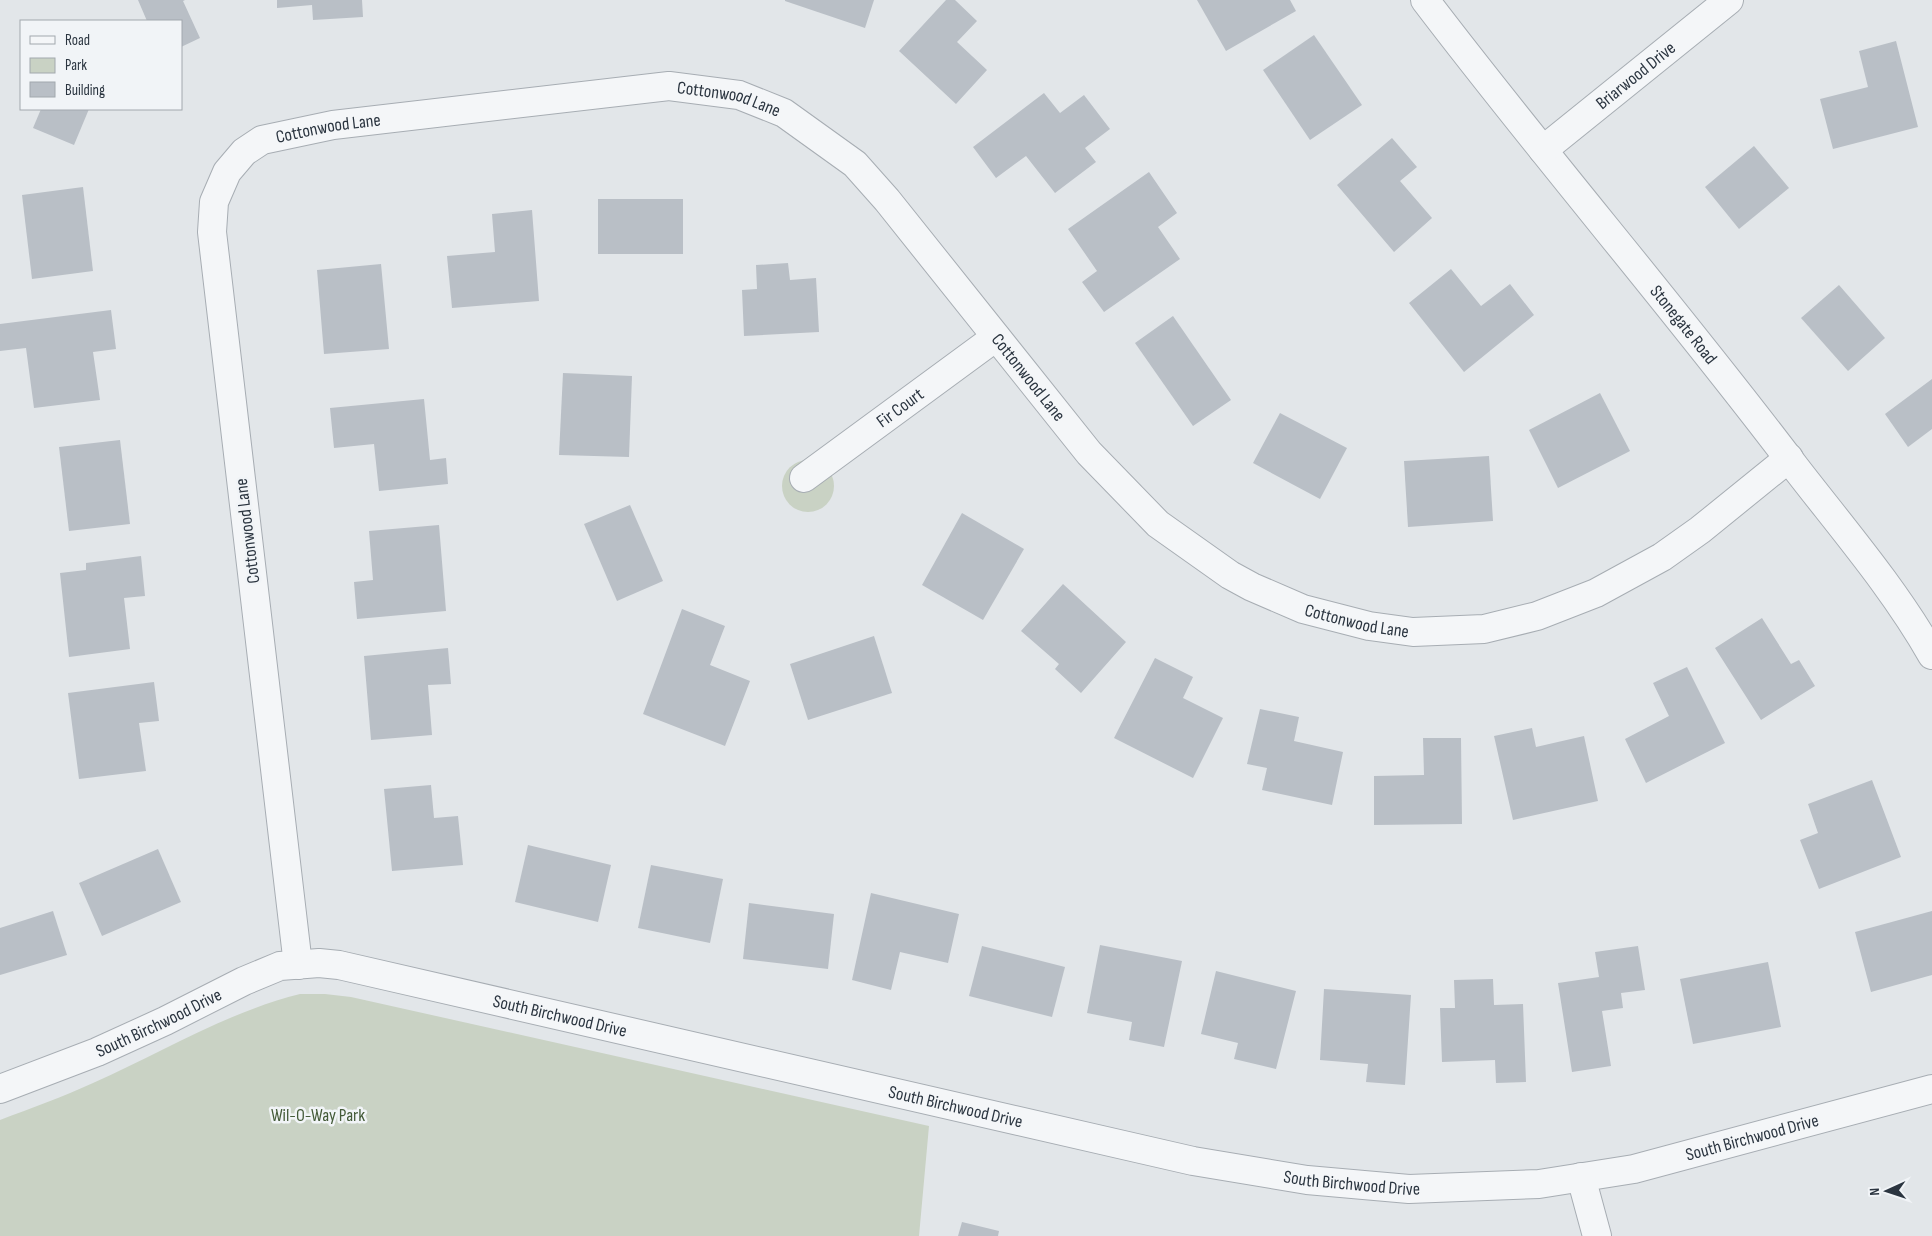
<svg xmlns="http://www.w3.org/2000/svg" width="1932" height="1236" viewBox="0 0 1932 1236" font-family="'Sofia Sans Condensed',sans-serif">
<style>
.green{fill:#c9d2c4}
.building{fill:#b9bfc6}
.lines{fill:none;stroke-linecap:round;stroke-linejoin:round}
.minor-casing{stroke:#a7adb3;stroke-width:30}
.minor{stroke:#f4f6f8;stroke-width:28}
.labels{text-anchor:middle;stroke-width:5;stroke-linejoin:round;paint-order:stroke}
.street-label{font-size:18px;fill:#2b3540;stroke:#f1f4f7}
.park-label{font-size:18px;fill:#445b39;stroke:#f1f4f7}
</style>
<rect width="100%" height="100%" fill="#e2e6e9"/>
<!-- green -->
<g class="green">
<circle cx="808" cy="486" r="26"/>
<path d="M300,994h25l26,3 578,129 -10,110h-919v-116c31,-12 63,-23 93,-37 68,-30 134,-71 207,-89z"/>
</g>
<!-- building -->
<g class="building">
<polygon points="138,0 185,0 183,1 200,38 181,47 181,21 147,21"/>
<polygon points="277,0 362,0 363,17 313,20 312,5 277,8"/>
<polygon points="785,0 874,0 865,28 785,1"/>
<polygon points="946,0 955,0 977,21 957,42 987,70 956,104 899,51"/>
<polygon points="1197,0 1290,0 1296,11 1226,51"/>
<polygon points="1314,35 1362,105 1310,140 1263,70"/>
<polygon points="1896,41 1918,127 1833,149 1820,99 1868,87 1859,51"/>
<polygon points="1044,93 1060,113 1084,95 1110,129 1085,148 1096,162 1055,193 1026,156 996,178 973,147"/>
<polygon points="41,109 89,109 74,145 33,128"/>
<polygon points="1392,138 1417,167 1400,181 1432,218 1394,252 1337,185"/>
<polygon points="1754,146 1789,188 1739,229 1705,187"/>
<polygon points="1149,172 1177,213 1158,227 1180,259 1104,312 1082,282 1097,271 1068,229"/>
<polygon points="83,187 93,271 32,279 22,195"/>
<rect x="598" y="199" width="85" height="55"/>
<polygon points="532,210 539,301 452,308 447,256 495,252 492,214"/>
<polygon points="788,263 790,280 816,278 819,332 744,336 742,290 757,289 756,265"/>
<polygon points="381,264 389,349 324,354 317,270"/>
<polygon points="1451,269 1481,306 1510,284 1534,315 1464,372 1409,303"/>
<polygon points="1839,285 1885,338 1848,371 1801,318"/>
<polygon points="111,310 116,349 93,352 100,400 34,408 26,348 0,351 0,324"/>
<polygon points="1173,316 1231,400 1193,426 1135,343"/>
<polygon points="563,373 632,376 629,457 559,455"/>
<polygon points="1932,379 1932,429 1908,447 1885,414"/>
<polygon points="1600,393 1630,451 1558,488 1529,430"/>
<polygon points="424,399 430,460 446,458 448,484 379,491 374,444 334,448 330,408"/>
<polygon points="1280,413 1347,448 1320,499 1253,463"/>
<polygon points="120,440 130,524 69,531 59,447"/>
<polygon points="1489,456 1493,521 1408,527 1404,461"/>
<polygon points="630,505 663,581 617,601 584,524"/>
<polygon points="962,513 1024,549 983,620 922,585"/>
<polygon points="439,525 446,611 357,619 354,582 373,580 369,531"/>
<polygon points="141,556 145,596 124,598 130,649 69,657 60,573 86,570 86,563"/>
<polygon points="1063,584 1126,642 1081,693 1055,669 1059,664 1021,631"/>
<polygon points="682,609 725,626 710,665 750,681 725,746 643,714"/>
<polygon points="1762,618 1791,664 1799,660 1815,686 1761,720 1715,648"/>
<polygon points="874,636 892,693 808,720 790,664"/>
<polygon points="448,648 451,684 428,685 432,735 371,740 364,656"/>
<polygon points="1155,658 1193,677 1183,698 1223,718 1193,778 1114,738"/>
<polygon points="1687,667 1725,743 1646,783 1625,739 1669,716 1653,683"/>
<polygon points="154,682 159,721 139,723 146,771 79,779 68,693"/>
<polygon points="1260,709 1299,717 1294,741 1343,752 1332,805 1262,790 1267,768 1247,764"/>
<polygon points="1532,728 1536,747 1584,736 1598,801 1513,820 1494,736"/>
<polygon points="1423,738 1461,738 1462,824 1374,825 1374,776 1424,775"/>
<polygon points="1872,780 1901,857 1819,889 1800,840 1818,833 1808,804"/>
<polygon points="431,785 434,818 458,816 463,865 392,871 384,789"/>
<polygon points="528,845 611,865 598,922 515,902"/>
<polygon points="158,849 181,902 102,936 79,883"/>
<polygon points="651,865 723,879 710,943 638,928"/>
<polygon points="871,893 959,914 948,963 900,952 891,990 852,980"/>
<polygon points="749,903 834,914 828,969 743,959"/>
<polygon points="53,911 67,955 0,975 0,928"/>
<polygon points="1932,911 1932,975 1871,992 1855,932"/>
<polygon points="1100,945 1182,961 1164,1047 1129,1040 1132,1022 1087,1013"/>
<polygon points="982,946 1065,967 1052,1017 969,996"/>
<polygon points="1638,946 1645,990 1621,993 1623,1008 1602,1011 1611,1066 1572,1072 1558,983 1599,977 1595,952"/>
<polygon points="1768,962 1781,1027 1693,1044 1680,979"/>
<polygon points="1216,971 1296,991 1276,1069 1234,1059 1238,1043 1201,1034"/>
<polygon points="1493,979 1494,1005 1523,1004 1526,1082 1496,1083 1495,1060 1442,1062 1440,1008 1455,1008 1454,980"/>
<polygon points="1324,989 1411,995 1405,1085 1366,1082 1368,1064 1320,1060"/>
<polygon points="962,1222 999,1231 998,1236 958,1236"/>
</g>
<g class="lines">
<!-- minor casing -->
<g class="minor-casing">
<g id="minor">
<path id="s1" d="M1425,0c120,158 250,308 370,467 47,61 99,121 137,188"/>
<path id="s2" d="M1543,150l186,-150"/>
<path id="s3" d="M804,478l192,-141"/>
<path id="s4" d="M298,965l-86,-733 2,-30 13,-30 17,-20 18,-12 71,-15 336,-39 70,9 45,18 71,51 32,36 202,253 69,71 72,51 22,12 51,22 66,17 44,6 71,-3 53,-13 59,-23 66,-36 38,-27 89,-72"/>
<path id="s5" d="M0,1089l97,-37 68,-31 79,-40 36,-15 39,-3 20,2 854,196 114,19 102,9 130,-5 95,-15 298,-80"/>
<polyline points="1581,1177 1597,1236"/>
</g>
</g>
<!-- minor -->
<use href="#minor" class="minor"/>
</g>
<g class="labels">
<!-- street labels -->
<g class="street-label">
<text dy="6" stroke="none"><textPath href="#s2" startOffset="119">Briarwood Drive</textPath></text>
<text dy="6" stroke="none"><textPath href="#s4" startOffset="1321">Cottonwood Lane</textPath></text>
<text dy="6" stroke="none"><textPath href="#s4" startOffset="916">Cottonwood Lane</textPath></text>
<text dy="6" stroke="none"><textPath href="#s1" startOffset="415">Stonegate Road</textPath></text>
<text dy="6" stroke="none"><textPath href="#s4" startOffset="1741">Cottonwood Lane</textPath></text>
<text dy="6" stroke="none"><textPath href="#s3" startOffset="119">Fir Court</textPath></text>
<text transform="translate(247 531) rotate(-97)" y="6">Cottonwood Lane</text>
<text dy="6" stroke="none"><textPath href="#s4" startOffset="2161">Cottonwood Lane</textPath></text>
<text dy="6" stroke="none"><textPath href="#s5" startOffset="592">South Birchwood Drive</textPath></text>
<text dy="6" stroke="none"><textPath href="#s5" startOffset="172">South Birchwood Drive</textPath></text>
<text dy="6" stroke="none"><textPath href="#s5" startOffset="998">South Birchwood Drive</textPath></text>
<text dy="6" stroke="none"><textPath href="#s5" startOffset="1808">South Birchwood Drive</textPath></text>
<text dy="6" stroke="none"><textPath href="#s5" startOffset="1402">South Birchwood Drive</textPath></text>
</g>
<!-- park labels -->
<g class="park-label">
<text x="318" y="1121">Wil-O-Way Park</text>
</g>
</g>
<!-- legend -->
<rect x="20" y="20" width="162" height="90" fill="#f1f4f7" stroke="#a2a8ae"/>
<rect x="30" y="36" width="25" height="8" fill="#f4f6f8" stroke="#a2a8ae"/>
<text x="65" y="45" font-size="15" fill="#2b3540">Road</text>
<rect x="30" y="58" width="25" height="15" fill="#c9d2c4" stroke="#a2a8ae"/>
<text x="65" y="70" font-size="15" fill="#2b3540">Park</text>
<rect x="30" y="82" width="25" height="15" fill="#b9bfc6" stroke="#a2a8ae"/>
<text x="65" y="95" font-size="15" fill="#2b3540">Building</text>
<!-- north arrow -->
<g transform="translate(1887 1191) rotate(267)" stroke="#f1f4f7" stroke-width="4" paint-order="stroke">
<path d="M0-4L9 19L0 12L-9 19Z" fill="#2b3540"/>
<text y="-8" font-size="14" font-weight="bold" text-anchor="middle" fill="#2b3540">N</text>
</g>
</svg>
